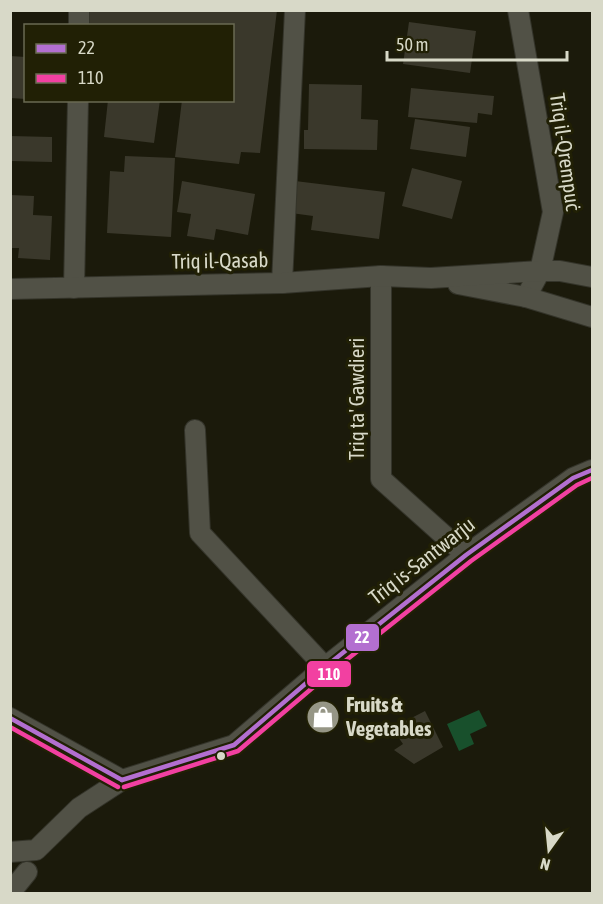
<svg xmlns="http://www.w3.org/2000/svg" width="603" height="904" viewBox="0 0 603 904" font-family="'Asap Condensed',sans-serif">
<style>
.water{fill:#18502c}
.building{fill:#3a382b}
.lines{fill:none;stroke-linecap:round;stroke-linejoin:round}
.street-casing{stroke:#34342a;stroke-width:22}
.street{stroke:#515146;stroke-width:20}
.bus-1-casing{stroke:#212005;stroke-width:9}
.bus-2-casing{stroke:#212005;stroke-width:9}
.bus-1{stroke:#b36fd0;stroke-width:4.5}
.bus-2{stroke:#f240a1;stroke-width:4.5}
.bus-dot{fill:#d8d9c8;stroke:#212005;stroke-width:2}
.labels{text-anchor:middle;stroke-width:6;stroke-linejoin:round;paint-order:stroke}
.street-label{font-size:21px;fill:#d8d9c8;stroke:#212005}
.poi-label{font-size:21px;font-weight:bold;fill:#d8d9c8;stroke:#212005;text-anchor:start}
.line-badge{stroke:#212005;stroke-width:2}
.badge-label{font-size:16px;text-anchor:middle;font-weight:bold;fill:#fff}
</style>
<rect width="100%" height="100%" fill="#1b1a0b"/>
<!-- water -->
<polygon class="water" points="479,710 487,726 470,734 474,744 459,751 447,724"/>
<!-- building -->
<g class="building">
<polygon points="90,10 277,10 260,153 241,152 239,164 175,157 182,100 232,100 232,26 88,26"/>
<polygon points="409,22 476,31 470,73 403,64"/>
<polygon points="10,56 26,57 26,99 10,98"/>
<polygon points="309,84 362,85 361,119 378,120 377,150 304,149 304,130 308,130"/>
<polygon points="411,88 494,96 492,115 478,113 477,123 408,117"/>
<polygon points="108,100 160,100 154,143 104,137"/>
<polygon points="415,119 470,127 466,157 410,149"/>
<polygon points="10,136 52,137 52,162 10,161"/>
<polygon points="125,156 175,158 171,237 107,233 110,171 124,172"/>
<polygon points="412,168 462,181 452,219 402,206"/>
<polygon points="182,181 255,194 248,235 216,229 214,240 187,236 191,214 177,212"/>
<polygon points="295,181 385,192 379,239 311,230 313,216 291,213"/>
<polygon points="10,195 34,196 33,215 52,216 50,260 18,258 19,248 10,248"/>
<polygon points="425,711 443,747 414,764 394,750 403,744 392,728"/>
</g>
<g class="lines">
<!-- street casing -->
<g class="street-casing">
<g id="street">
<polyline points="518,10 553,212 540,271 526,297"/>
<polyline points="79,26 79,10"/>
<polyline points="381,276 381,479 466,555"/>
<polyline points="282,283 295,10"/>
<polyline points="458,284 526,297 592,317"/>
<polyline points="74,288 78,100"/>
<polyline points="10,289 282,283 381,276 431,278 540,271 560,271 592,277"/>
<polyline points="195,430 200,533 325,667"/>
<polyline points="10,718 122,780"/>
<polyline points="10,852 36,850 79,808 122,780 234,745 325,667 466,555 573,478 592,470"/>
<polyline points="10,893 27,872"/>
</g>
</g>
<!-- street -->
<use href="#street" class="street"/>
<!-- bus-1 casing -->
<g class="bus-1-casing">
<g id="bus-1">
<polyline points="10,718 122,780"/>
<polyline points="122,780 234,745 325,667 466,555 573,478 592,470"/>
</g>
</g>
<!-- bus-2 casing -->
<g class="bus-2-casing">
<g id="bus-2">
<polyline points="10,727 118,787"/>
<polyline points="124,787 238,751 330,673 471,561 577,485 592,478"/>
</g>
</g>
<!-- bus-1 -->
<use href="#bus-1" class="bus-1"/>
<!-- bus-2 -->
<use href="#bus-2" class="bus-2"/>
</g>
<!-- icons -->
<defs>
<g id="shop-disc" transform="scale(1.725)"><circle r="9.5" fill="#969686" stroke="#212005"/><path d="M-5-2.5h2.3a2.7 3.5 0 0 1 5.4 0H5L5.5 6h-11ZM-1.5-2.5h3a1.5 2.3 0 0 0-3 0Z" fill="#fff"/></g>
</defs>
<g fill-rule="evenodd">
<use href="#shop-disc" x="323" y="717"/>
</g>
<!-- markers -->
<circle class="bus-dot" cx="221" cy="756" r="5"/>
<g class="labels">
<!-- street labels -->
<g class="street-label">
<text transform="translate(565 152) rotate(82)" y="7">Triq il-Qrempuċ</text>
<text transform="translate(220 261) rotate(-1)" y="7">Triq il-Qasab</text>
<text transform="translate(357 399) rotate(-90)" y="7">Triq ta' Gawdieri</text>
<text transform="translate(422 561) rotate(-38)" y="7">Triq is-Santwarju</text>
</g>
<!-- poi labels -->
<g class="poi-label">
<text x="346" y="712">Fruits &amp;<tspan x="346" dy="24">Vegetables</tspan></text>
</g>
</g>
<g class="line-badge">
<rect x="345" y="623" width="35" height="29" rx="6" fill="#b36fd0"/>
<rect x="306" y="660" width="46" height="28" rx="6" fill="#f240a1"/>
</g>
<g class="badge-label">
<text x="362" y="643">22</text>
<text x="329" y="680">110</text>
</g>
<!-- border -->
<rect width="603" height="904" fill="none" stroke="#d8d9c8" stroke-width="24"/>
<!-- legend -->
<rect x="24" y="24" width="210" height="78" fill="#212005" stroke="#6a6a53" stroke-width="1.5"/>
<rect x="36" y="44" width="30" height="9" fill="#b36fd0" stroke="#6a6a53" stroke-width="1.5"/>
<text x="78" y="54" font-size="18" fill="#d8d9c8">22</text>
<rect x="36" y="74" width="30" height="9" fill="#f240a1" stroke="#6a6a53" stroke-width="1.5"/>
<text x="78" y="84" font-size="18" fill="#d8d9c8">110</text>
<!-- north arrow -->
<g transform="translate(549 850) rotate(195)" stroke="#212005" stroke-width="4.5" paint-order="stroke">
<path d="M0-4.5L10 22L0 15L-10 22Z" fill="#d8d9c8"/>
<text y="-9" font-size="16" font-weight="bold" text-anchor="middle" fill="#d8d9c8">N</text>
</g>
<!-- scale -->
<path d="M387 51v9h180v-9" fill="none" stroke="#d8d9c8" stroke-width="3"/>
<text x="396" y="51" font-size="18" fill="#d8d9c8" stroke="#212005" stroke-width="4.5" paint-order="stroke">50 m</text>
</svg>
